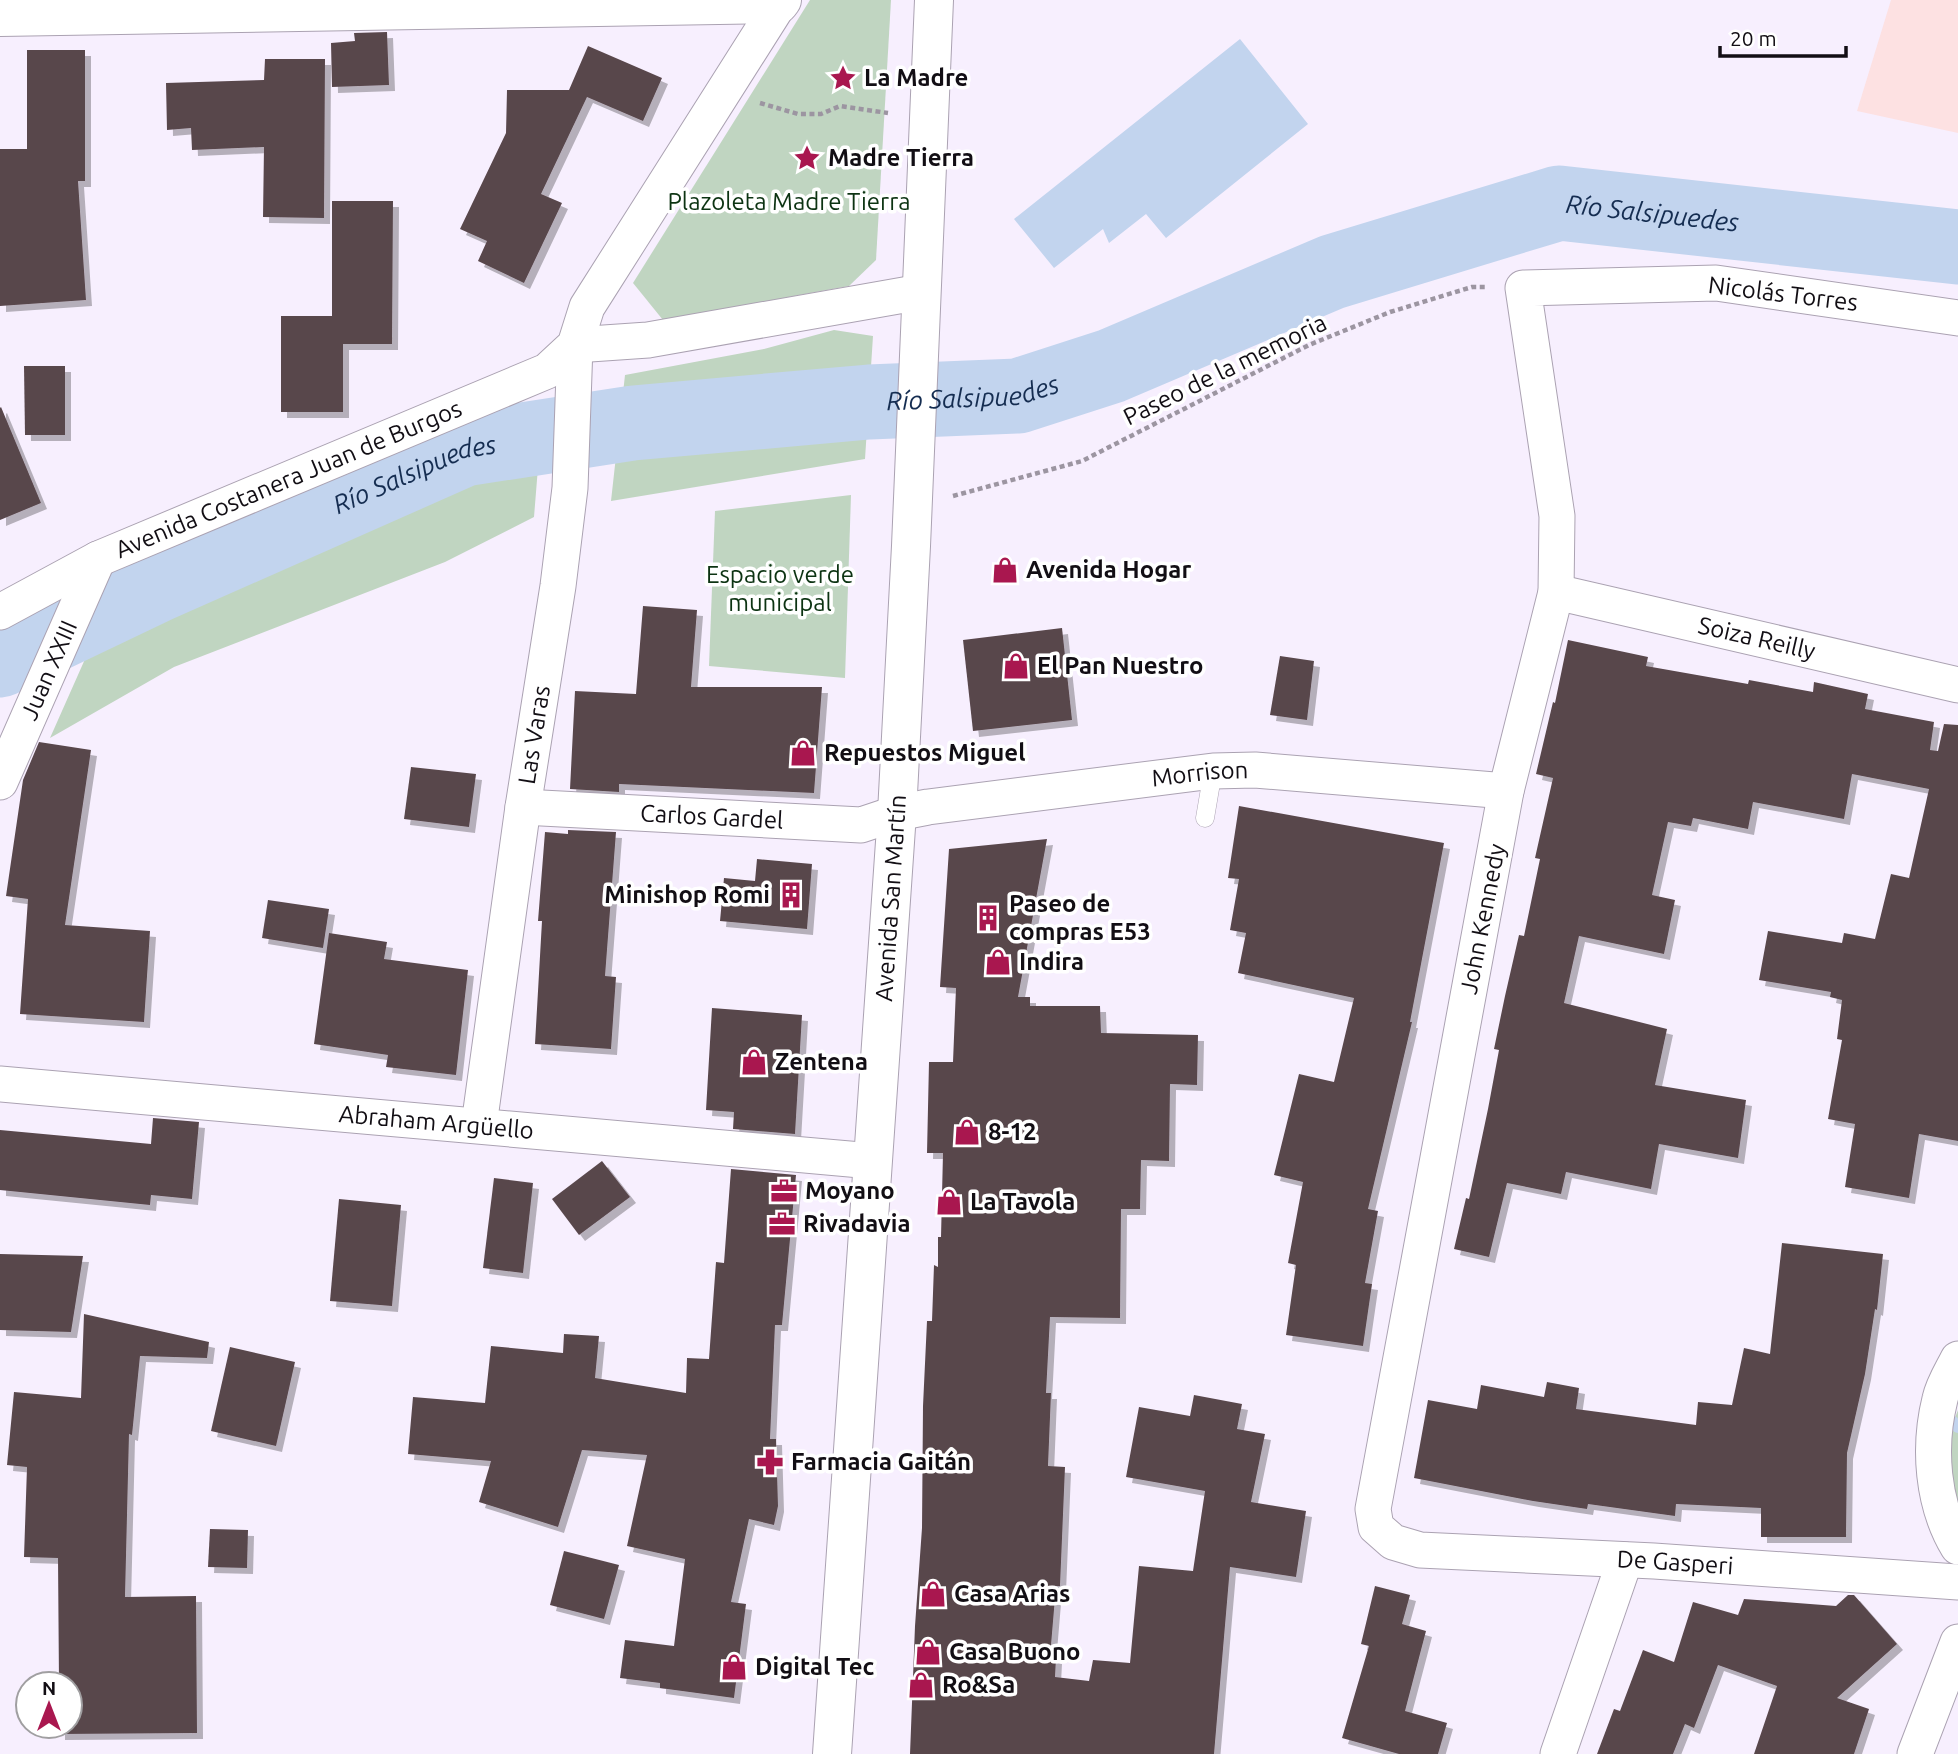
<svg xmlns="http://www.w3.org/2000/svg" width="1958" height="1754" viewBox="0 0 1958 1754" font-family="Ubuntu,sans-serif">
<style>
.education{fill:#fde1e2}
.green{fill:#c0d5c1}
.water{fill:#c2d4ee}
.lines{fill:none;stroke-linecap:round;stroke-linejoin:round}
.stream{stroke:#c2d4ee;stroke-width:12}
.river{stroke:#c2d4ee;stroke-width:75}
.building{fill:#59474c;filter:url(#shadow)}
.service-casing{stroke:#aba2b2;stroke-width:19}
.minor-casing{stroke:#aba2b2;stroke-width:37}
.tertiary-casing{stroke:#aba2b2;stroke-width:40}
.primary-casing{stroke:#aba2b2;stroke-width:40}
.path{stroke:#9c95a1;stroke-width:4.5;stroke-dasharray:5 3.5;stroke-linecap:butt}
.service{stroke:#fff;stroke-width:18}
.minor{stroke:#fff;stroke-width:35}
.tertiary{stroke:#fff;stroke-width:38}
.primary{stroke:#fff;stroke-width:38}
.labels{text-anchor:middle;stroke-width:7;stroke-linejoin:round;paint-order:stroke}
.poi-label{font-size:24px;font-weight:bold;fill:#120e14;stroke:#fff;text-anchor:start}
.park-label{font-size:24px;fill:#0c3312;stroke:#fff}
.street-label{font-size:24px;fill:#120e14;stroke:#fff}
.water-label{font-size:26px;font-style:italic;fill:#152d51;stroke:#fff}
</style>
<defs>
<filter id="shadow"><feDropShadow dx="6" dy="6" stdDeviation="0" flood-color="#0004"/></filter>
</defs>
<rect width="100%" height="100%" fill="#f7effe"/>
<!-- education -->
<polygon class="education" points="1891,0 1958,0 1958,133 1857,111"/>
<!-- green -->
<g class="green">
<polygon points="810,0 891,0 876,260 849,286 663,320 633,283"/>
<polygon points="834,330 873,336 865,459 611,501 625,375 764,349"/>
<polygon points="535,406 542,418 534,517 445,562 174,667 50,738 121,578"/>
<polygon points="851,495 845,678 709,666 715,511"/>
<polygon points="1958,1410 1958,1513 1947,1438"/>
</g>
<!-- water -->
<polygon class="water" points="1240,39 1308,124 1166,238 1146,214 1109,243 1103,229 1054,268 1014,219"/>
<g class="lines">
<!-- stream -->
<polyline class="stream" points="1953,1422 1958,1427"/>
<!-- river -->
<path class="river" id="s1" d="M0,660l159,-76 305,-135 169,-26 236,-21 149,-6 93,-30 221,-94 227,-69 399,44"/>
</g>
<!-- building -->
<g class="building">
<polygon points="387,32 389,85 332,87 331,43 355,41 354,33"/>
<polygon points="588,46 662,78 643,121 587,97 541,194 562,203 524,283 478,261 487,241 460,229 506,133 507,90 569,90"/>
<polygon points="27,50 85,50 85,181 78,181 86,300 0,306 0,149 27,149"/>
<polygon points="265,59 325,59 324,218 263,217 264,147 192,150 191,128 167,130 166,83 264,80"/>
<polygon points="332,201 393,201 392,344 343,344 343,412 281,412 281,316 332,316"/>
<polygon points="24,366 65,366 65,435 25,435"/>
<polygon points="1,407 41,503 0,520 0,408"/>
<polygon points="643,606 697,610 691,687 822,687 814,793 619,784 619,792 570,789 575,691 636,694"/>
<polygon points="1062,628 1072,720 973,731 963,640"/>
<polygon points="1568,640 1648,657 1646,666 1748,684 1749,680 1813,692 1814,682 1868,694 1865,709 1934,722 1930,750 1938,751 1944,724 1958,725 1958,1141 1919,1134 1909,1198 1845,1187 1855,1124 1828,1119 1842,1040 1837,1039 1842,1000 1830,997 1831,992 1759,980 1768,931 1842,943 1844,933 1875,939 1891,874 1909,878 1929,789 1852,774 1844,819 1753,802 1748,829 1693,818 1691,826 1668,822 1652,895 1675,900 1664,954 1579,936 1564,1003 1667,1029 1655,1085 1746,1100 1738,1158 1659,1144 1651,1189 1566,1172 1561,1194 1507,1183 1489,1257 1454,1249 1466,1198 1469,1199 1488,1109 1499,1050 1494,1049 1505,996 1519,935 1524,936 1540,859 1535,858 1553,778 1536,774 1553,702 1555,703"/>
<polygon points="1280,656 1314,661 1307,720 1270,715"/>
<polygon points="39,742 91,750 65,925 150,931 144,1022 20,1014 28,899 6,896 23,780"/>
<polygon points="411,767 476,774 469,827 404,819"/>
<polygon points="1239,806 1444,843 1410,1022 1412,1022 1368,1209 1378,1211 1365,1283 1372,1284 1363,1346 1286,1335 1296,1265 1288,1263 1303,1182 1274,1175 1299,1074 1334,1082 1354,998 1238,973 1246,933 1230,930 1239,879 1228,878"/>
<polygon points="568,830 616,832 605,976 616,977 611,1049 535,1044 542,921 538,921 545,832 568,834"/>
<polygon points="1047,839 1018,997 1030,997 1030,1006 1100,1006 1101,1033 1198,1035 1197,1085 1170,1084 1169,1161 1141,1160 1140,1209 1121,1209 1120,1318 1050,1317 1046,1393 1051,1393 1048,1466 1065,1467 1060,1586 1056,1586 1050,1657 1056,1658 1055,1677 1089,1681 1093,1660 1130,1663 1139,1566 1193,1571 1205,1491 1126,1477 1139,1407 1190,1416 1194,1395 1242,1404 1237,1429 1265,1434 1251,1502 1306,1511 1296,1577 1230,1567 1214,1754 910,1754 915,1626 922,1528 923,1406 927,1321 932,1321 934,1265 938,1267 938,1237 941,1237 943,1153 927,1153 929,1062 953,1062 956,988 940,987 949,849"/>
<polygon points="757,859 812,864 807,929 720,921 724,878 755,881"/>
<polygon points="268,900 329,909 323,948 262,938"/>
<polygon points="329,933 387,942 384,959 468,970 456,1075 386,1067 388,1055 314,1044"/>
<polygon points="712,1008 802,1015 795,1134 733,1129 734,1112 706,1110"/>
<polygon points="153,1118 199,1122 192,1199 151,1195 150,1205 0,1190 0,1130 151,1144"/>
<polygon points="602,1161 630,1197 579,1235 552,1199"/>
<polygon points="731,1169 796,1175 782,1325 775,1325 770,1439 776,1439 778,1506 774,1525 749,1519 731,1602 746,1604 734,1698 660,1688 660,1683 620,1678 625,1640 674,1646 685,1559 627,1546 647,1455 582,1450 558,1527 479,1502 491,1461 408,1454 413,1397 485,1403 491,1346 563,1353 564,1334 599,1336 595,1378 686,1393 687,1358 709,1359 716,1262 724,1263"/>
<polygon points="494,1178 533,1183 523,1273 483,1268"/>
<polygon points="339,1199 401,1205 392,1306 330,1301"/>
<polygon points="1782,1243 1883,1254 1877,1310 1875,1309 1865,1374 1847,1453 1846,1537 1761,1537 1761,1508 1676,1504 1675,1516 1588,1504 1587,1509 1533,1501 1414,1478 1428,1400 1477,1409 1481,1385 1544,1397 1547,1382 1579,1388 1576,1409 1696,1425 1698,1402 1732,1405 1744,1348 1770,1354"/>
<polygon points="0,1254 83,1256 71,1332 0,1330"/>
<polygon points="84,1314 209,1342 207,1358 140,1356 132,1435 129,1434 125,1597 196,1596 197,1733 59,1734 59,1726 70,1726 70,1684 59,1684 58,1558 24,1557 27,1467 7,1465 14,1392 81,1398"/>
<polygon points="230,1347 295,1362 276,1446 211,1431"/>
<polygon points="210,1529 248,1530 247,1568 208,1567"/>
<polygon points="564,1551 619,1565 604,1619 550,1605"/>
<polygon points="1375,1586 1410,1595 1402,1624 1426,1631 1405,1711 1447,1723 1438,1754 1399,1754 1342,1738 1369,1646 1361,1644"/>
<polygon points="1848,1595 1854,1595 1897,1644 1837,1698 1869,1709 1854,1754 1754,1754 1777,1686 1718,1665 1694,1728 1685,1724 1673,1754 1597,1754 1614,1709 1620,1711 1643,1650 1674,1662 1693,1602 1738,1615 1744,1599 1836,1606"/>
</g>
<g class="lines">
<!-- service casing -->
<g class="service-casing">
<polyline id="service" points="1205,818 1213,771"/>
</g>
<!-- minor casing -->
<g class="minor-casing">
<g id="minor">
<path id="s2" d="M1958,318l-242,-35 -193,5 34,228 -1,76 -50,199 -133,718 3,18 17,15 27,8 234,11 304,21"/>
<polyline points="575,345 648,340 921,292"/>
<path id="s3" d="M1556,592l402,93"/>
<path id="s4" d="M0,612l98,-53 449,-188 28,-26 12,-38 192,-303"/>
<path id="s5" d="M0,782l98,-223"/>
<path id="s6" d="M523,807l338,18 36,-12 31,-6 285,-36 42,-1 251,21"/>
<path id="s7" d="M0,1084l872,77"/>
<path id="s8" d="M479,1125l44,-318 35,-221 12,-98 5,-143"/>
<path d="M1958,1359c-6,12 -15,26 -18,40 -12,48 -8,105 18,148"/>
<polyline points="1558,1754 1625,1560"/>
<polyline points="1915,1754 1958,1642"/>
</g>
</g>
<!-- tertiary casing -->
<g class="tertiary-casing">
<polyline id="tertiary" points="0,17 779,4 782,0"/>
</g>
<!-- primary casing -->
<g class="primary-casing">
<g id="primary">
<path id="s9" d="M832,1754l65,-941 14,-267 23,-546"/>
</g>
</g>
<!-- path -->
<g class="path">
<polyline points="760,103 798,114 821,114 840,106 888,113"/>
<polyline points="953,496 1082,461 1309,345 1390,312 1472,287 1486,287"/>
</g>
<!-- service -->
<use href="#service" class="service"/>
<!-- minor -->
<use href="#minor" class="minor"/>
<!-- tertiary -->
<use href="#tertiary" class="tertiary"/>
<!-- primary -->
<use href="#primary" class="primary"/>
</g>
<!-- icons -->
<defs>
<g id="sight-bare" transform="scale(2.1)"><path d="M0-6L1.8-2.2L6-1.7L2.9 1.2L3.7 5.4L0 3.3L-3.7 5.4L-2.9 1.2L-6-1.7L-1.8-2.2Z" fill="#a9174f" stroke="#fff" stroke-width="2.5" paint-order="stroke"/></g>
<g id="shop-bare" transform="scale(2.1)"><path d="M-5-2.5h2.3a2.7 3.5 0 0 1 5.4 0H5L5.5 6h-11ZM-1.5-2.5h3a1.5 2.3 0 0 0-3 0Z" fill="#a9174f" stroke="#fff" stroke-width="2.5" paint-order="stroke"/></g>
<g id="building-bare" transform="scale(2.1)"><path d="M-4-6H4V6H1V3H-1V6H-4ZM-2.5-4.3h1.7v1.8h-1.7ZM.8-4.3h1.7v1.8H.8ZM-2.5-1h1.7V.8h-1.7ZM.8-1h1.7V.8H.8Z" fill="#a9174f" stroke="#fff" stroke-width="2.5" paint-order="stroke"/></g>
<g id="office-bare" transform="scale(2.1)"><path d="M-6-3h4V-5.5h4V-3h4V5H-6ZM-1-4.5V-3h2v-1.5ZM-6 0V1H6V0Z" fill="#a9174f" stroke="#fff" stroke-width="2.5" paint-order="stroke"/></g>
<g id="pharmacy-bare" transform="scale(2.1)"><path d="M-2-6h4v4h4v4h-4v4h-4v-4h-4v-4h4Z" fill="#a9174f" stroke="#fff" stroke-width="2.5" paint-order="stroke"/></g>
</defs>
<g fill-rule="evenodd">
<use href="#sight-bare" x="843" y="78"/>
<use href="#sight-bare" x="807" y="158"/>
<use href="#shop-bare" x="1005" y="570"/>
<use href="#shop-bare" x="1016" y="666"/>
<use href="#shop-bare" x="803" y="753"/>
<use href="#building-bare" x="791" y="895"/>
<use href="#building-bare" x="988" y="918"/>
<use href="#shop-bare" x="998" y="962"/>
<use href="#shop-bare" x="754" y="1062"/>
<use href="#shop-bare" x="967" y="1132"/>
<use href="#office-bare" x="784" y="1191"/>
<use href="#shop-bare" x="949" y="1202"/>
<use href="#office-bare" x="782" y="1224"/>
<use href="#pharmacy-bare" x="770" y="1462"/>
<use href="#shop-bare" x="933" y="1594"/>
<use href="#shop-bare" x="928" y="1652"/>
<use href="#shop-bare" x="734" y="1667"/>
<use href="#shop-bare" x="921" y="1685"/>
</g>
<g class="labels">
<!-- poi labels -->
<g class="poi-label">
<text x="864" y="86">La Madre</text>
<text x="828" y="166">Madre Tierra</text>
<text x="1026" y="578">Avenida Hogar</text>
<text x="1037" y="674">El Pan Nuestro</text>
<text x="824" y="761">Repuestos Miguel</text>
<text x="770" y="903" text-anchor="end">Minishop Romi</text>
<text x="1009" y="912">Paseo de<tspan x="1009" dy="28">compras E53</tspan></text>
<text x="1019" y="970">Indira</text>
<text x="775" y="1070">Zentena</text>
<text x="988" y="1140">8-12</text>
<text x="805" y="1199">Moyano</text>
<text x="970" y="1210">La Tavola</text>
<text x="803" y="1232">Rivadavia</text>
<text x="791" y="1470">Farmacia Gaitán</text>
<text x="954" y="1602">Casa Arias</text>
<text x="949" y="1660">Casa Buono</text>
<text x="755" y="1675">Digital Tec</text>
<text x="942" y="1693">Ro&amp;Sa</text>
</g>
<!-- park labels -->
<g class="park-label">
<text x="789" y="210">Plazoleta Madre Tierra</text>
<text x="780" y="583">Espacio verde<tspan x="780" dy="28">municipal</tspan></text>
</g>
<!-- street labels -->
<g class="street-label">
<text transform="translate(1783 294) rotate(7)" y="8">Nicolás Torres</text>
<text transform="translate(1225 370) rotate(-26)" y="8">Paseo de la memoria</text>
<text dy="8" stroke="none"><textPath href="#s4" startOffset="318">Avenida Costanera Juan de Burgos</textPath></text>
<text dy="8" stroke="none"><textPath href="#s3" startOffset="206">Soiza Reilly</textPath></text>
<text dy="8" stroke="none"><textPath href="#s5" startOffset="122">Juan XXIII</textPath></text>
<text dy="8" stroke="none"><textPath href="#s8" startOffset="394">Las Varas</textPath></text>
<text dy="8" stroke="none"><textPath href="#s6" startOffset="682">Morrison</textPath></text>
<text dy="8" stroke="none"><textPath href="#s6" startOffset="189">Carlos Gardel</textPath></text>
<text dy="8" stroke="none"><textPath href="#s9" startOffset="858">Avenida San Martín</textPath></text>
<text transform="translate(1483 919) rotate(-79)" y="8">John Kennedy</text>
<text dy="8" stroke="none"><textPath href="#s7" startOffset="438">Abraham Argüello</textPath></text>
<text dy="8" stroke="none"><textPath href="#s2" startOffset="2004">De Gasperi</textPath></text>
</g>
<!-- water labels -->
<g class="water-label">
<text dy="9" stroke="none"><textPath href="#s1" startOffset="1736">Río Salsipuedes</textPath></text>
<text dy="9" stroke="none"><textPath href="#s1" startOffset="1022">Río Salsipuedes</textPath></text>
<text dy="9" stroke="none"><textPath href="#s1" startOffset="455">Río Salsipuedes</textPath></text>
</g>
</g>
<!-- north arrow -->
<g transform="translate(49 1705)"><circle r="33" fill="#ffffff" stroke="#a09fa1" stroke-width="2"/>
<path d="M0-5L12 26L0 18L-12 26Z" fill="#a9174f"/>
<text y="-10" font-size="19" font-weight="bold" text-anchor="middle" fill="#120e14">N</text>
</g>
<!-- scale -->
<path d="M1720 46v10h126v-10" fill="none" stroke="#120e14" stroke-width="3.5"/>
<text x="1730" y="46" font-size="21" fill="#120e14" stroke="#ffffff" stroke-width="5" paint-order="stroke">20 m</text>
</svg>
